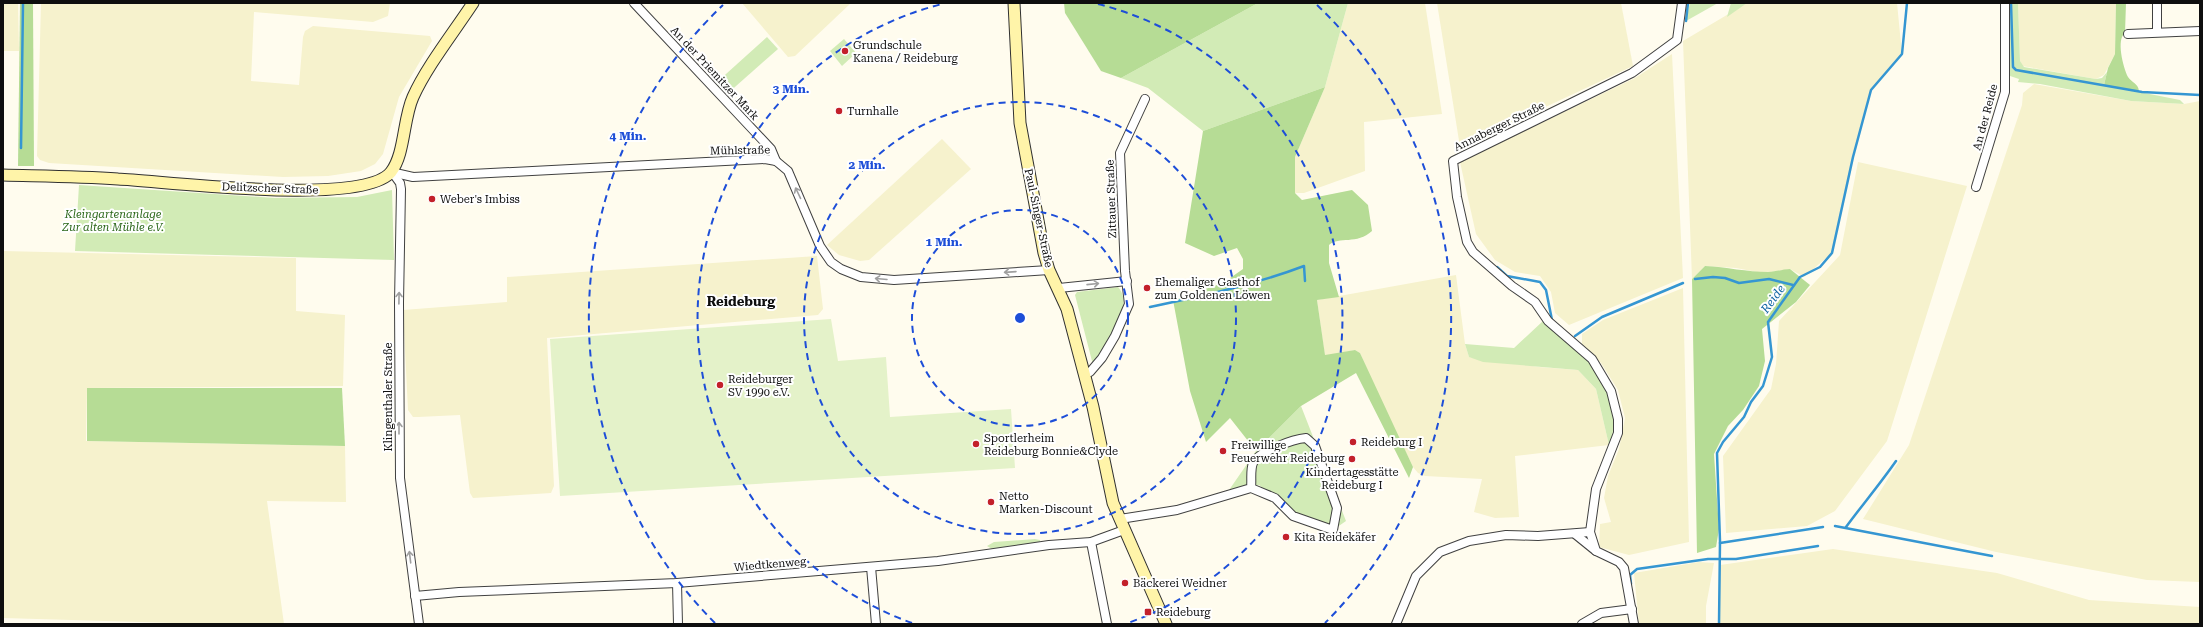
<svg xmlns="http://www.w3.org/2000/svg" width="2203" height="627" viewBox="0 0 2203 627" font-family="'Roboto Serif',serif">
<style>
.farmland{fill:#f6f2cd}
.green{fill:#d2ebb6}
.forest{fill:#b6dc95}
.pitch{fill:#e4f2c9}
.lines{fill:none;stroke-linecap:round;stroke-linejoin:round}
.stream{stroke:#3596d2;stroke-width:2.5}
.street-casing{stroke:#414141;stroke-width:10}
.secondary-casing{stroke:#303030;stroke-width:13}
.street{stroke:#fff;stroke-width:8}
.secondary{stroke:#fff4a9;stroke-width:11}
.oneway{stroke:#9f9f9f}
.ring{fill:none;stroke:#1d4ed8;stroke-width:2;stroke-dasharray:7 5}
.poi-dot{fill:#c3202a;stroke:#fff;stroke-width:1.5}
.labels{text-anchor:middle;stroke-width:4;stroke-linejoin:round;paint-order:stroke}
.poi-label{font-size:11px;fill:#0e0e0e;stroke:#fff;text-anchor:start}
.street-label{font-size:11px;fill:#0e0e0e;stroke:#fff}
.park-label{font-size:11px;font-style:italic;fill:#2c681b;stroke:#fff}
.water-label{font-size:12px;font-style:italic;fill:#1266a4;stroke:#fff}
.quarter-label{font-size:13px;font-weight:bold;fill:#0e0e0e;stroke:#fff}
.centre{fill:#1d4ed8;stroke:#fff;stroke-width:2}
.ring-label{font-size:12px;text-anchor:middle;font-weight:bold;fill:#1d4ed8;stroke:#fff;stroke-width:4;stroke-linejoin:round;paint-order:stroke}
</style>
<rect width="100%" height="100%" fill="#fffcee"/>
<!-- farmland -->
<g class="farmland">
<polygon points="3,3 18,3 19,51 3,51"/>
<polygon points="41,3 390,3 388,16 373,22 254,12 251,81 299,85 303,37 305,31 313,26 430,36 432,41 399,97 383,154 375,164 361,171 328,176 283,177 49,163 40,160 37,156"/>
<polygon points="742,3 851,3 795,56 788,57"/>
<polygon points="1348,3 1425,3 1442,114 1364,122 1365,171 1304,193 1295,193 1295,157 1325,87"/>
<polygon points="1437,3 1621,3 1633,66 1460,147"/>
<polygon points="1747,3 1897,3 1902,54 1871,90 1853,157 1832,253 1804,277 1790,269 1771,272 1757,272 1736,268 1705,266 1692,279 1683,41"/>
<polygon points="2018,3 2116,3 2115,54 2104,75 2096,79 2022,66 2020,61"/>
<polygon points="1672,54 1683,278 1569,325 1555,313 1551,292 1540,276 1515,272 1495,260 1476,234 1460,162 1635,78"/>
<polygon points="2034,84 2131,101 2184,104 2200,101 2200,582 2147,580 1996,552 1863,519 1909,445 2022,105 2023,93"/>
<polygon points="942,139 971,169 869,260 860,261 839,255 827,245"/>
<polygon points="1858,162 1967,186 1887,441 1835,511 1807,526 1726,533 1723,456 1771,389 1776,364 1779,321 1840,255"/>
<polygon points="3,251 296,258 296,311 345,315 343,386 87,388 86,441 345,446 346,502 267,501 284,624 208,624 3,618"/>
<polygon points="817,256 823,309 818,315 547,338 554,486 551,493 473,498 470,493 460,415 418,417 413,417 408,410 403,310 507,302 507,277"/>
<polygon points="1456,275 1465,344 1469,357 1539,367 1578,370 1596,389 1609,445 1515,456 1519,517 1495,518 1474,512 1482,479 1425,476 1418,473 1413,467 1375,388 1360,353 1355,350 1325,356 1317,300"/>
<polygon points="1683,288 1689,542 1629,555 1599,547 1600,524 1611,522 1604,498 1608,476 1619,449 1625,418 1618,390 1601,363 1582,344 1582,334 1603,320"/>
<polygon points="1833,549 1997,573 2089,600 2200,607 2200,624 1719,624 1720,565"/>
<polygon points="1699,562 1714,563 1706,606 1706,624 1639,624 1634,573"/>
</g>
<!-- green -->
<g class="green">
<polygon points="1258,3 1348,3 1325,87 1203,131 1148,88 1121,78"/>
<polygon points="1690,3 1718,3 1686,21"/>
<polygon points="1731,3 1747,3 1727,17"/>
<polygon points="2008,3 2018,3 2020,61 2024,67 2096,79 2102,78 2107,72 2104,85 2180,100 2184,104 2131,101 2040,84 2018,82 2019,79 2010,76"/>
<polygon points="767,37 778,49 727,94 716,83"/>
<polygon points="844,39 856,53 842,66 830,51"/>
<polygon points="79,185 275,198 357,197 392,190 394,260 75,251"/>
<path d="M1118,287c19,21 -14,60 -25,78l-18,-70 2,-3z"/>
<path d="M1543,321c15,13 34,25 47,40 17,19 31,60 19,84l-13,-56 -18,-19 -95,-8 -14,-5 -4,-13 49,4z"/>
<polygon points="1301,406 1346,521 1333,530 1293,516 1275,498 1259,485 1227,493 1256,451"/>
<polygon points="1035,539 1040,540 1040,543 992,549 987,546 994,542"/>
</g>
<!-- forest -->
<g class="forest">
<polygon points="20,3 33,3 34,166 18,166"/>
<polygon points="1064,3 1258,3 1121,78 1101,71 1065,13"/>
<path d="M2116,3h10l-1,30c-9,6 -2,34 3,44 4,6 10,6 11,14l-35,-6 4,-17 7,-14z"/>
<path d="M1325,87l-30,70v36l7,7 50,-10 16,15 4,26c-15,14 -33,5 -43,14v18l10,34 -22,3 8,55 30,-5 5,3 53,114 -4,11 -53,-105 -55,33 -45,45 -26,-33 -24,24 -16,-51 -17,-91 50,-17 20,-14v-10l-6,-11 -23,8 -29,-13 18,-112z"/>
<path d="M1705,266c21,1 42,6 63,6 8,0 15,-3 22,-3l20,16 -14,17 -34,27 3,32 -6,25 -16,24 -15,16 -14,28 5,75 -3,18 -19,6 -5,-274z"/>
<polygon points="87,388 342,388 345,446 87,441"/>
</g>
<!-- pitch -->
<polygon class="pitch" points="831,319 838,361 886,357 890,417 1011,409 1015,468 560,496 550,339"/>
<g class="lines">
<!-- stream -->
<g class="stream">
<polyline points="2011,3 2013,67 2016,70 2142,92 2200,95"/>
<polyline points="1686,21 1688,3"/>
<polyline points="21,148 23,3"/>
<polyline points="1497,267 1507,276 1540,282 1546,290 1552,320"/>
<polyline points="1695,279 1713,277 1725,278 1739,283 1769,279 1793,285"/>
<path d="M1150,307c52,-11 104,-22 154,-41l1,15"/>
<polyline points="1575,336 1602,317 1683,283"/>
<polyline points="1835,526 1992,556"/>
<path d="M1846,527c17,-23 34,-43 50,-66"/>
<polyline points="1720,543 1823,527"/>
<polyline points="1631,584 1630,575 1637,569 1708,559 1736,559 1818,546"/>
<polyline points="1719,624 1720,541 1717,453 1723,442 1744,417 1751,402 1763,386 1772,357 1768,322 1800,277 1820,267 1832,253 1853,157 1871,90 1902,54 1907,3"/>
</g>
<!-- street casing -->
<g class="street-casing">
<g id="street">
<polyline points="634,3 771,149 776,161"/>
<polyline points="2157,32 2157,3"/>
<polyline points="2128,34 2200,31"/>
<polyline points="391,172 413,177 765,159 776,161 788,171 820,246 831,262 841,269 861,277 894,280 1049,270"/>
<polyline points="392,172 400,183 401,189 399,303 400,478 419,624"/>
<polyline points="1976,187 2005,92 2005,3"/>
<polyline points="1059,288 1127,281"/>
<polyline points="1084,373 1090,372 1102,358 1115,336 1129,304 1125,271 1120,153 1145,99"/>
<path d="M1120,519l57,-9 74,-22 24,10 18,18 40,14 4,-22 -22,-62 -9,-8c-13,1 -48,14 -53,25 -3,7 -1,18 -2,25"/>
<polyline points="1575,534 1596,551"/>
<polyline points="1091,542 1107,624"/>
<polyline points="871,567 876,624"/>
<polyline points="677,583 678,624"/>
<polyline points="415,596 459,592 677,583 938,561 1049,545 1091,542 1124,530"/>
<polyline points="1396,624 1416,576 1440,552 1469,541 1506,535 1538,536 1590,532"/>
<polyline points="1582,624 1601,613 1632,609"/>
<polyline points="1634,624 1624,568 1619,562 1596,551 1590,532 1596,489 1618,433 1618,419 1611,391 1592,359 1548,321 1535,302 1512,286 1473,252 1467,242 1457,197 1453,161 1632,73 1677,40 1682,3"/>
</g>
</g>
<!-- secondary casing -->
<g class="secondary-casing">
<g id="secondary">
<polyline points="1014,3 1020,123 1044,253 1049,270 1067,309 1093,407 1113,503 1166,624"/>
<path d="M3,175c38,1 76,1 115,4 47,2 245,28 273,-7 14,-18 12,-53 22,-75 14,-31 41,-65 60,-94"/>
</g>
</g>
<!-- street -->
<use href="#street" class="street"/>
<!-- secondary -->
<use href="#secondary" class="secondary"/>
</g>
<!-- one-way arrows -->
<defs><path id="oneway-shaft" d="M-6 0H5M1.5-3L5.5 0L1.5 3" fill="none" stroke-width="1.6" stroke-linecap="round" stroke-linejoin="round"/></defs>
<g class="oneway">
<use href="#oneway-shaft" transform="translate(798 193) rotate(-115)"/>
<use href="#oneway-shaft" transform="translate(1010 272) rotate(176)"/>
<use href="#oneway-shaft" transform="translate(881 279) rotate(-175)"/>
<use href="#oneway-shaft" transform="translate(1093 284) rotate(-6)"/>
<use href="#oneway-shaft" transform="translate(399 298) rotate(-89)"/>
<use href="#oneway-shaft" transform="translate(399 428) rotate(-90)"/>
<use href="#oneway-shaft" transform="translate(410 557) rotate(-97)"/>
</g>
<!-- distance rings -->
<g class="ring">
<circle cx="1020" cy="318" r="108"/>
<circle cx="1020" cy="318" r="216"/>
<path d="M912 623A324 324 0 0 1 942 4M1098 4A324 324 0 0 1 1128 623"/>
<path d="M715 623A432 432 0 0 1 723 5M1317 5A432 432 0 0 1 1325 623"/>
</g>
<!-- markers -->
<g class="poi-dot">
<circle cx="845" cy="51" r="4"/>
<circle cx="839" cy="111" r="4"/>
<circle cx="432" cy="199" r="4"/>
<circle cx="1147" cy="288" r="4"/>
<circle cx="720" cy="385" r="4"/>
<circle cx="1353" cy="442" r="4"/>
<circle cx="976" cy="444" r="4"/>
<circle cx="1223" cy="451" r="4"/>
<circle cx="1352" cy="459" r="4"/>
<circle cx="991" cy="502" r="4"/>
<circle cx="1286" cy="537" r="4"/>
<circle cx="1125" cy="583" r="4"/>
<rect x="1144" y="608" width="8" height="8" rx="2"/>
</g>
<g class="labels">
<!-- poi labels -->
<g class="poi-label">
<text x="853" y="49">Grundschule<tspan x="853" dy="13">Kanena / Reideburg</tspan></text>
<text x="847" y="115">Turnhalle</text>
<text x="440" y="203">Weber's Imbiss</text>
<text x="1155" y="286">Ehemaliger Gasthof<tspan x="1155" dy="13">zum Goldenen Löwen</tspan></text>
<text x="728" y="383">Reideburger<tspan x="728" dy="13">SV 1990 e.V.</tspan></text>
<text x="984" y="442">Sportlerheim<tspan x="984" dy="13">Reideburg Bonnie&amp;Clyde</tspan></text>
<text x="1361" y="446">Reideburg I</text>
<text x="1231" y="449">Freiwillige<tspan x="1231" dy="13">Feuerwehr Reideburg</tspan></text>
<text x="1352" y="476" text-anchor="middle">Kindertagesstätte<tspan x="1352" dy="13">Reideburg I</tspan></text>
<text x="999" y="500">Netto<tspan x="999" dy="13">Marken-Discount</tspan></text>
<text x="1294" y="541">Kita Reidekäfer</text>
<text x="1133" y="587">Bäckerei Weidner</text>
<text x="1156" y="616">Reideburg</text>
</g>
<!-- street labels -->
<g class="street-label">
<text transform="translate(715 73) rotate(47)" y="4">An der Priemitzer Mark</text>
<text transform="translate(1985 117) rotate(-75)" y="4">An der Reide</text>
<text transform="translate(1499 126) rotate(-26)" y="4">Annaberger Straße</text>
<text transform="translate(740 150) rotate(-1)" y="4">Mühlstraße</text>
<text transform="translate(270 188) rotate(2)" y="4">Delitzscher Straße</text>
<text transform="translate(1111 199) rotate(-92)" y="4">Zittauer Straße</text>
<text transform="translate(1039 218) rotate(78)" y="4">Paul-Singer-Straße</text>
<text transform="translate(388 397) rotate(-90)" y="4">Klingenthaler Straße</text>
<text transform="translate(770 564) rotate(-5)" y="4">Wiedtkenweg</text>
</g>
<!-- park labels -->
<g class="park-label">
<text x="113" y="218">Kleingartenanlage<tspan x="113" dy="13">Zur alten Mühle e.V.</tspan></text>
</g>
<!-- water labels -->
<g class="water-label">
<text transform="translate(1773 299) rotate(-54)" y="4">Reide</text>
</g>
<!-- quarter labels -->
<g class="quarter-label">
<text x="741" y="306">Reideburg</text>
</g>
</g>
<circle cx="1020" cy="318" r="6" class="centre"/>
<g class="ring-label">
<text x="791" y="93">3 Min.</text>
<text x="628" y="140">4 Min.</text>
<text x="867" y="169">2 Min.</text>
<text x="944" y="246">1 Min.</text>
</g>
<!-- border -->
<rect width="2203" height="627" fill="none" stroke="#0e0e0e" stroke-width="8"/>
</svg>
